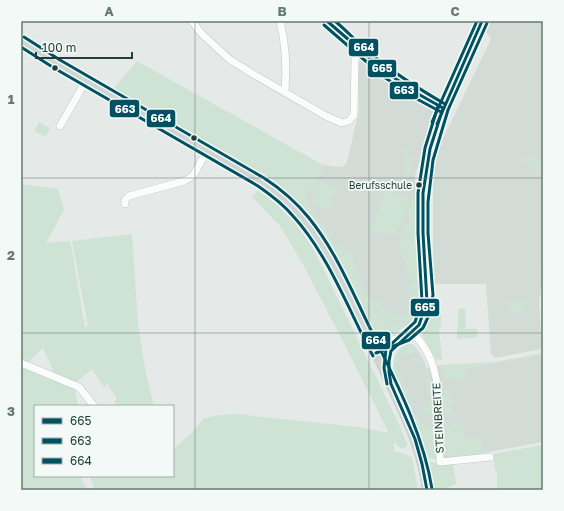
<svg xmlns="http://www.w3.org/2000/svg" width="564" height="511" viewBox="0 0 564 511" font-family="'Golos Text',sans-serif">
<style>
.built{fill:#d3dbd7}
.green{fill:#cee3d4}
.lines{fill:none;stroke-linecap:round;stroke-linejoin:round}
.minor-casing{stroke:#c2c7c5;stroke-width:8}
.major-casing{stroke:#bdc6c3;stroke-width:10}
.minor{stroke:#fbfcfc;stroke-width:7}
.major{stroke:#ced6d4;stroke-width:9}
.bus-1-casing{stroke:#f3f9f6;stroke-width:6}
.bus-2-casing{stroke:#f3f9f6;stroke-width:6}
.bus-3-casing{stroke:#f3f9f6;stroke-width:6}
.bus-1{stroke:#005262;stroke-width:3}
.bus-2{stroke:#005262;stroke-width:3}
.bus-3{stroke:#005262;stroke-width:3}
.grid{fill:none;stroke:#667a74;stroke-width:1;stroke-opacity:0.55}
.bus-dot{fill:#223e35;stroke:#f3f9f6;stroke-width:1.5}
.labels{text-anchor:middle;stroke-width:3.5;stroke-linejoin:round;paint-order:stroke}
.bus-label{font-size:10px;fill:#223e35;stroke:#f3f9f6;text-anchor:end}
.street-label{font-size:11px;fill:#223e35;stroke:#f3f9f6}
.line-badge{stroke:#f3f9f6;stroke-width:1.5}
.badge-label{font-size:11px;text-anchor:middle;font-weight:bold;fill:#fff}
.neatline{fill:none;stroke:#667a74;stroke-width:1.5}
.grid-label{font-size:13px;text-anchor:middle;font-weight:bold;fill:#667a74}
</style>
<rect width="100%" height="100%" fill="#e5eae8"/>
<!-- built -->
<g class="built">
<polygon points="488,21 543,21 543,258 541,264 542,284 539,302 542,349 495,358 491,354 486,284 434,284 433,243 433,172 441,143 491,39 484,29"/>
<polygon points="362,60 366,61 379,73 402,91 432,109 435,112 415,176 415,187 417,197 417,240 421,296 415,317 408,325 403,328 375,327 324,227 308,205 305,197 305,194 314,186 323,165 343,167 347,162 359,111 358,64 359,61"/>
<polygon points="412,344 419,352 427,368 441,365 465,369 543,354 543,442 450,459 433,459 426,457 418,432 403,397 394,365 395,357 398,352 406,345"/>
</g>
<!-- green -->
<g class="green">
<polygon points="137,61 323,165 314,186 305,194 308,205 324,227 333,245 342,244 341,248 353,254 361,238 362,239 354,256 353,261 364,291 373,302 375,309 379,315 388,321 408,325 388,337 380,339 375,333 333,249 318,224 302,207 286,192 261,175 113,89"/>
<polygon points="39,122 50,128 46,137 34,131"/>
<polygon points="408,148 409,150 408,155 412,163 410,168 411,171 410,174 402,181 401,180 404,172 406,173 408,171 405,168 406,162 403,159 405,150"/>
<polygon points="528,154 543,163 543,179 525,160"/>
<path d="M210,158h2c22,12 45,23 65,39 44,36 64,95 87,145h-2c-9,-19 -18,-38 -27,-58 -12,-26 -26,-57 -48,-77 -24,-19 -51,-33 -77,-49z"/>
<polygon points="319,181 337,188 329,210 310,203"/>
<polygon points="21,184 58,189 64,210 46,243 69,241 71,244 85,327 88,326 72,241 132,234 138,324 146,374 154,406 118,406 114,401 117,398 107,384 104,387 92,369 74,384 78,406 35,406 35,476 87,476 81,479 87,490 21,490 21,366 50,377 53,370 43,348 28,362 26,363 21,361"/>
<path d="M257,190c25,16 42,36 58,62l83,170 10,24 -5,3 -4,-2 -5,-5v9l18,6 6,33h-329l5,-3 -4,-11h83v-28l1,1 19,-18 11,-13 17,-3 19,-1 22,3 96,10 31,6 -43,-86 -45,-86 -21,-35 -29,-30 5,-2z"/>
<polygon points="386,190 410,199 395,237 371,229"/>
<path d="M416,195l1,2c-2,18 -1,38 1,56 1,19 6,37 0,56l-5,-4c-1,-7 -4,-11 -6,-17l4,-5 -1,-4 -5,-3 3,-5c-8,-23 -12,-21 -3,-47l3,1 2,-5 -3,-3c0,-8 4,-16 9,-22z"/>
<circle cx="516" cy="306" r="7"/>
<path d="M378,300h5l-3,7 25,11 4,-7 -2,-1 4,-3 6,5 -6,10c-17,-1 -31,-2 -37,-19z"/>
<polygon points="465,308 466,329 477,329 478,337 457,339 457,327 458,327 458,309"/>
<polygon points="437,309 441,309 441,327 439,328 442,360 436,359 422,335 431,316 436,315"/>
<path d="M409,344l6,2 3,5 -19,6 1,6 -4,1 3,12 5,-1v4l-3,2 2,9 5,-1 1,4 -4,2 4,8 3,-1 1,5 -3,1 4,9 4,-2 3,6 4,5h7l3,2v29l-2,2 -7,-3c-3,-8 -5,-17 -9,-26 -6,-16 -25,-51 -23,-67 1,-9 7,-16 15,-19z"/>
<polygon points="542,353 543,354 465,369 466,382 443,379 440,370 441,365 494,362"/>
<path d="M421,356c7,8 6,19 10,29 0,2 2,4 2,6l-3,3 -2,-2 -2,-16z"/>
<polygon points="443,391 452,393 449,397 452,401 456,400 456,403 452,403 451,408 454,411 445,417"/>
<polygon points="431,402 434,404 434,413 430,416 426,416 423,413 423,409"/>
<polygon points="461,421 465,438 482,439 481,454 446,459 445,423 447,422 448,427"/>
<polygon points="543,445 543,490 497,490 497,472 495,469 493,454"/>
<polygon points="427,461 443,465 453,464 456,484 446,488 446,490 432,490 431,477"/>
</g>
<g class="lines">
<!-- minor casing -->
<g class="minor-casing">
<g id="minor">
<polyline points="192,21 201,33 229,59 253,74 326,116 342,123 349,121 354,115 355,60 356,48"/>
<path d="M280,21c6,24 7,47 5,71"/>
<path d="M327,21c11,8 19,18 30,27 25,23 55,44 86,60"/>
<polyline points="60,126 86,81"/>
<polyline points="125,204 125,200 129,196 184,181 193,176 207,151"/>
<path d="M412,331c8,10 16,20 20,32 10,28 7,69 8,99l50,-5"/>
<polyline points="374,348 398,338 406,336 419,325 424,313 428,295 423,233 423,202 428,159 443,108 482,21"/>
<polyline points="391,351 389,368 391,379"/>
<path d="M377,354c13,-1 22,-7 29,-18"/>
<polyline points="21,363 79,387 94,406"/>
</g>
</g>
<!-- major casing -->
<g class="major-casing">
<path id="major" d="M21,41l36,23 204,118c19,12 36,27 49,45 20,27 33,59 48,88 12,25 24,50 35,75 15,32 30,64 34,100"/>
</g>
<!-- minor -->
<use href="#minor" class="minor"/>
<!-- major -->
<use href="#major" class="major"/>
<!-- bus-1 casing -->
<g class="bus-1-casing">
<g id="bus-1">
<polyline points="327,21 387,73 420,95 443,108"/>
<polyline points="437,124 482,21"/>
<polyline points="427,490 422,464 415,439 391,384 389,372 389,361 391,351 419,325 427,302 423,233 423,193 430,149 443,108"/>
</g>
</g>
<!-- bus-2 casing -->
<g class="bus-2-casing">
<g id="bus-2">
<polyline points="324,25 384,77 417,99 441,112"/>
<path d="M21,47l33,21 204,118c13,9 25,18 35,30 35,38 56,95 80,140"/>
<polyline points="376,353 409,340 423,328 429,315 433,295 428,233 428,202 433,160 448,110 487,23"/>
</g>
</g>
<!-- bus-3 casing -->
<g class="bus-3-casing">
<g id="bus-3">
<path d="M335,21c13,11 24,23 36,33 23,19 48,35 74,50"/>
<path d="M24,37l36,23 204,118c17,11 32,24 45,40 26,32 42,71 60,108 25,52 54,106 63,163"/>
<polyline points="432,122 477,21"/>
<polyline points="387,384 384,368 386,349 415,322 422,301 418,233 418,193 425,148 438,106"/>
</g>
</g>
<!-- bus-1 -->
<use href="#bus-1" class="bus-1"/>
<!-- bus-2 -->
<use href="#bus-2" class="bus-2"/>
<!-- bus-3 -->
<use href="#bus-3" class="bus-3"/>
</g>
<!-- grid -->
<path class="grid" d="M195,21v469M369,21v469M21,178h522M21,333h522"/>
<!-- markers -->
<g class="bus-dot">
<circle cx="55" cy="68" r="3.5"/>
<circle cx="194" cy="138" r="3.5"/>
<circle cx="419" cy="185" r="3.5"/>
</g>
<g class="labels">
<!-- bus labels -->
<g class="bus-label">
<text x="412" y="189">Berufsschule</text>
</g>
<!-- street labels -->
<g class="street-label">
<text transform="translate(438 418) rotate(-93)" y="4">STEINBREITE</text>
</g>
</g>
<g class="line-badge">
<rect x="348" y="38" width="31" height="19" rx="4" fill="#005262"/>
<rect x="367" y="59" width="30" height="19" rx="4" fill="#005262"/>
<rect x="389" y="81" width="30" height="19" rx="4" fill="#005262"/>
<rect x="109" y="99" width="31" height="19" rx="4" fill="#005262"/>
<rect x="146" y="109" width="30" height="19" rx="4" fill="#005262"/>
<rect x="410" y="298" width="30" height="19" rx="4" fill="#005262"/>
<rect x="361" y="331" width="30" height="19" rx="4" fill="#005262"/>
</g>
<g class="badge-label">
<text x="364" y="51">664</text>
<text x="382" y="72">665</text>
<text x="404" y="94">663</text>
<text x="125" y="113">663</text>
<text x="161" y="122">664</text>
<text x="425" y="311">665</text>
<text x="376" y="344">664</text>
</g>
<!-- border -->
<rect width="564" height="511" fill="none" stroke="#f3f9f6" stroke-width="44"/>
<!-- legend -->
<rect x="34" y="405" width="140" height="72" fill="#f3f9f6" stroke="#9faea9"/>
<rect x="42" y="418" width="20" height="6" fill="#005262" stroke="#9faea9"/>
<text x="70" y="425" font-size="12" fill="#223e35">665</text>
<rect x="42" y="438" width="20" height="6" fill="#005262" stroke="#9faea9"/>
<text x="70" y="445" font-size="12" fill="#223e35">663</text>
<rect x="42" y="458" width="20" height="6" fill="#005262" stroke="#9faea9"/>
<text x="70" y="465" font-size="12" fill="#223e35">664</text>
<!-- scale -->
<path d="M36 52v6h96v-6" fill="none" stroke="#223e35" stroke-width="2"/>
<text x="42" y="52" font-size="12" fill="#223e35" stroke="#f3f9f6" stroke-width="3" paint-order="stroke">100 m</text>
<rect x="22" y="22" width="520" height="467" class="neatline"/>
<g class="grid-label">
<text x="109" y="16">A</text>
<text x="282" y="16">B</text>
<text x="455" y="16">C</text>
<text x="11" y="104">1</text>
<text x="11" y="260">2</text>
<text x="11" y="416">3</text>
</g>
</svg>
